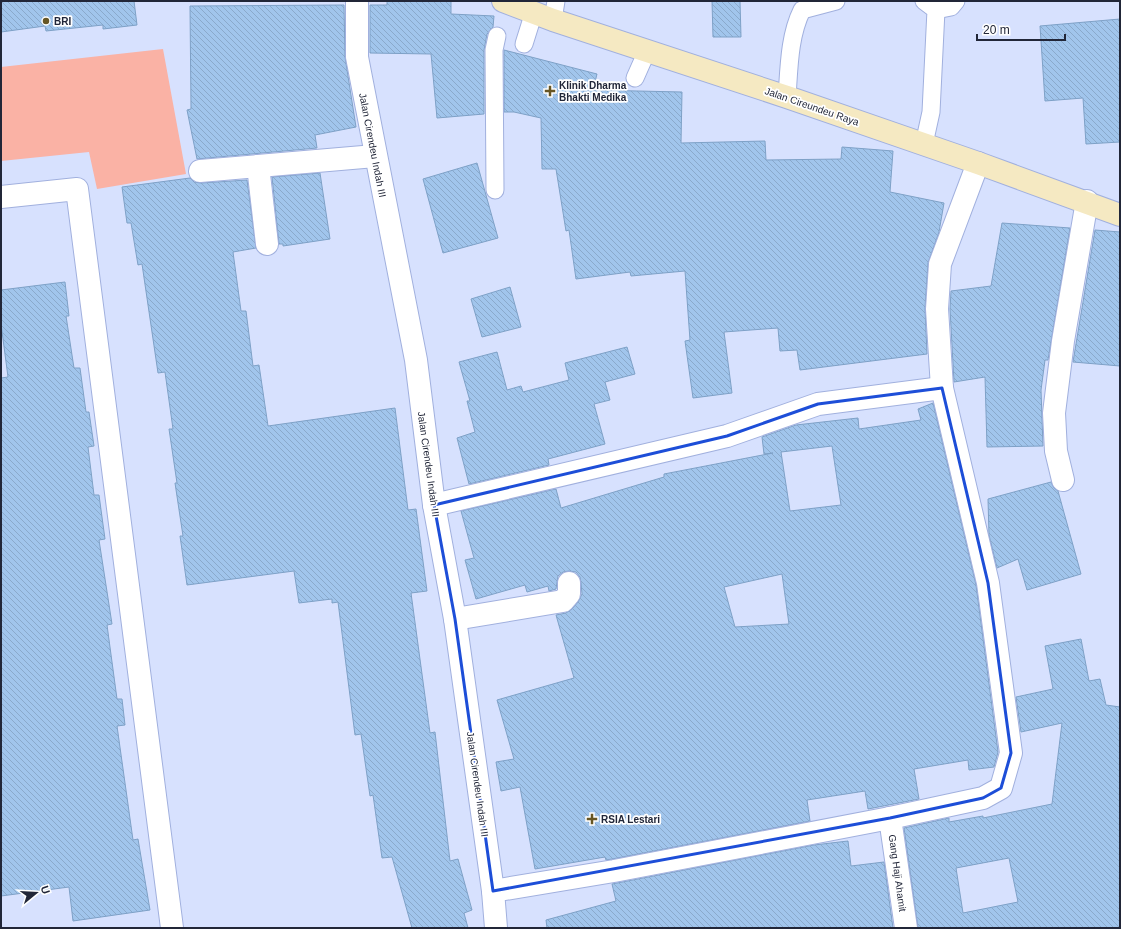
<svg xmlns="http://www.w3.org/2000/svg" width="1121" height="929" viewBox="0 0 1121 929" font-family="Helvetica,sans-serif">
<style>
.garden{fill:#fab2a5}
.building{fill:url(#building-back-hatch);stroke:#7ea1c7;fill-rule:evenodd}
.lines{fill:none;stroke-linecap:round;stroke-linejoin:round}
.service-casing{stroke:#a1b0de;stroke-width:19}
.minor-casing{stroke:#a1b0de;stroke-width:24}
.secondary-casing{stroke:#a1b0de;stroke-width:24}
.service{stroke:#fff;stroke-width:17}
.minor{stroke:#fff;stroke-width:22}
.secondary{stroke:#f5e9c2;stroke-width:22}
.marked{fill:none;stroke:#1d4ed8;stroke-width:3;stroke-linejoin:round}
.poi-dot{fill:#675624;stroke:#fff;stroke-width:1.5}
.labels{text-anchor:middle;stroke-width:3.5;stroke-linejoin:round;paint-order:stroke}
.poi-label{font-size:10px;font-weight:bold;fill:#212638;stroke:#fff;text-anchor:start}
.street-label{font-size:10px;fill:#212638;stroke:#fff}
</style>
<defs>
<pattern id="building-back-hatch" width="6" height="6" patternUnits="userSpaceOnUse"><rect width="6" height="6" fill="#a1c5ec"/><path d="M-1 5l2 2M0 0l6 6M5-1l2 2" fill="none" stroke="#8aa9cb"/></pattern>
</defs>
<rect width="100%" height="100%" fill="#d7e1fe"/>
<!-- garden -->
<polygon class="garden" points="163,49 186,174 97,189 89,152 1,161 1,67"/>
<!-- building -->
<g class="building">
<polygon points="1,1 134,1 137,25 103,29 103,25 46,31 45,26 1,32"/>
<polygon points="387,1 451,1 451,14 494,16 493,27 487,34 484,50 484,114 437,118 431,54 370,53 370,5 387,5"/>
<polygon points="712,1 740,1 741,37 713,37"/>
<polygon points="344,5 345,57 356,127 315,135 317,148 197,159 187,110 191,109 190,6"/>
<polygon points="1120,19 1120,142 1086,144 1083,98 1045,101 1040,26"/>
<polygon points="504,50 597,74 593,90 682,92 681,143 765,141 766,160 841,159 842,147 893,151 890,192 944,203 939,232 928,263 925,308 927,354 800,370 797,350 780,351 778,328 724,332 732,393 693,398 685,341 690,340 685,271 631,276 630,272 576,279 569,230 566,231 556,169 542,169 541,118 514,112 504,112"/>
<polygon points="477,163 498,238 443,253 423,179"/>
<polygon points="320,173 330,239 283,246 283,244 279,244 272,177"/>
<polygon points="190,178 194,182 201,183 247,180 256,248 233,252 241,311 246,311 253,366 259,365 268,426 395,408 408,510 416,509 427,591 411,593 430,733 435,732 450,861 458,859 472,910 464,913 468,928 412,928 392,857 382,858 373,795 370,796 361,734 355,735 338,602 332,603 332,599 299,603 294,571 187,585 180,536 183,536 175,483 177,483 169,429 173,429 165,372 158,373 142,264 138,265 131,223 127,223 122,187"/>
<polygon points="1002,223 1070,228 1048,360 1045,360 1041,390 1043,446 987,447 985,377 954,382 950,309 951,291 991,286"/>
<polygon points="1095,230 1120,232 1120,366 1073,362"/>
<polygon points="65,282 69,316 66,316 74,368 80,368 86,412 89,412 94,446 88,447 94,495 99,495 105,539 99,540 112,624 107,625 117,699 122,699 125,725 117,726 133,840 138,839 150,910 73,921 69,887 1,896 1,378 8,377 1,324 1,290"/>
<polygon points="510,287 521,327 482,337 471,299"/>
<polygon points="627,347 635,374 605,382 610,400 594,404 605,444 548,459 549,465 469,484 457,438 475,432 467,401 470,401 459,362 497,352 507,390 521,386 523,392 569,380 565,363"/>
<path d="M933,403l43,182 22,167 -4,15 -25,3 -1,-10 -54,9 5,30 -51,10 -3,-18 -58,9 3,21 -198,38 -6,1 -1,-3 -70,12 -15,-82 -19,4 -5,-29 18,-3 -17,-59 77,-22 -18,-63 10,-2 6,-4 6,-7 4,-8 -1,-11 -1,-6 -4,-5 -7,-1 -6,1 -5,4 -2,13 -7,2 -1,-5 -21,6 -2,-7 -49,14 -11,-39 9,-2 -13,-47 95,-22 5,19 103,-31v-3l109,-21 -9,1 -2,-17 34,-12 62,-7 1,11 62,-9 -3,-11zM832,446l9,59 -51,6 -9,-59zM782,574l7,50 -54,3 -11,-40z"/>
<polygon points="1051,482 1054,488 1058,491 1081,574 1027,590 1018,559 997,568 989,535 988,499"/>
<path d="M1081,639l8,42 11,-2 6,26 14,2v221h-202l-14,-100 45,-10v4l34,-6v2l69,-14 10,-81 -41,9 -5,-35 37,-8 -8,-43zM1009,858l9,44 -55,11 -7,-45z"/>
<polygon points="848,841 851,866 884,862 893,928 547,928 546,920 616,901 612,884 814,845"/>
</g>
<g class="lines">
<!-- service casing -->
<g class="service-casing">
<g id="service">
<polyline points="936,10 951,7 956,1"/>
<polyline points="553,20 556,1"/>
<polyline points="524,44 534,12"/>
<polyline points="635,78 647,51"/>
<path d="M787,97c2,-28 2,-61 15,-87l34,-9"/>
<polyline points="924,144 931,112 936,10 924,1"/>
<polyline points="495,190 494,50 497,36"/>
</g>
</g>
<!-- minor casing -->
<g class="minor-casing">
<g id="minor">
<polyline points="357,1 357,57 416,360 434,505 455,619 493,891 496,928"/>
<polyline points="258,166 267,244"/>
<polyline points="200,171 375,156"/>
<polyline points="1,197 77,189 172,928"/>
<polyline points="1063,480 1056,451 1054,413 1063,341 1087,201"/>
<polyline points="434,505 727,436 818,404 942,388"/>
<polyline points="455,619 563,601 569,594 569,583"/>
<polyline points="890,818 906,928"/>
<polyline points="493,891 614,871 890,818 983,798 1001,788 1011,753 988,583 942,388 937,309 940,264 978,163"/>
</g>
</g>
<!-- secondary casing -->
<g class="secondary-casing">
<polyline id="secondary" points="503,1 553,20 787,97 978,163 1120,215"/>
</g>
<!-- service -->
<use href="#service" class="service"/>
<!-- minor -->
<use href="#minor" class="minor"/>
<!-- secondary -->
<use href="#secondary" class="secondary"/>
</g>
<!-- marked area -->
<path class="marked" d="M942,388l46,195 23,170 -10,35 -18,10 -93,20 -397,73 -38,-272 -21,-114 293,-69 91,-32z"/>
<!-- markers -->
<g class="poi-dot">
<circle cx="46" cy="21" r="4"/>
<path d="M548 85h4v4h4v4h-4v4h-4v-4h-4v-4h4z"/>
<path d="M590 813h4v4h4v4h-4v4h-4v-4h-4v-4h4z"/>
</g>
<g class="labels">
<!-- poi labels -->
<g class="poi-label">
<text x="54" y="25">BRI</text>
<text x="559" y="89">Klinik Dharma<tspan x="559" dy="12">Bhakti Medika</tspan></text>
<text x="601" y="823">RSIA Lestari</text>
</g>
<!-- street labels -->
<g class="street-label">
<text transform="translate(812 106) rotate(19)" y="4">Jalan Cireundeu Raya</text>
<text transform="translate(373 145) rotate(79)" y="4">Jalan Cirendeu Indah III</text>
<text transform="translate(429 464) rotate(82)" y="4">Jalan Cirendeu Indah III</text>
<text transform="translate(478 784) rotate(82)" y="4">Jalan Cirendeu Indah III</text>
<text transform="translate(898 873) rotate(82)" y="4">Gang Haji Ahamit</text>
</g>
</g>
<!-- border -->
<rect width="1121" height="929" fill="none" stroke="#212638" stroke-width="4"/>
<!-- north arrow -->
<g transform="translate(36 893) rotate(72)" stroke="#ffffff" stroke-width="3" paint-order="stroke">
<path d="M0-3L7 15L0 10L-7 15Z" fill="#212638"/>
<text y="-6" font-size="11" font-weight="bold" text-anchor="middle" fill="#212638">U</text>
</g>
<!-- scale -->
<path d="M977 34v6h88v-6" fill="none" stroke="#212638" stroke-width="2"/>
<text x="983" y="34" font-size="12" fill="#212638" stroke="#ffffff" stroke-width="3" paint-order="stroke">20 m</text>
</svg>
